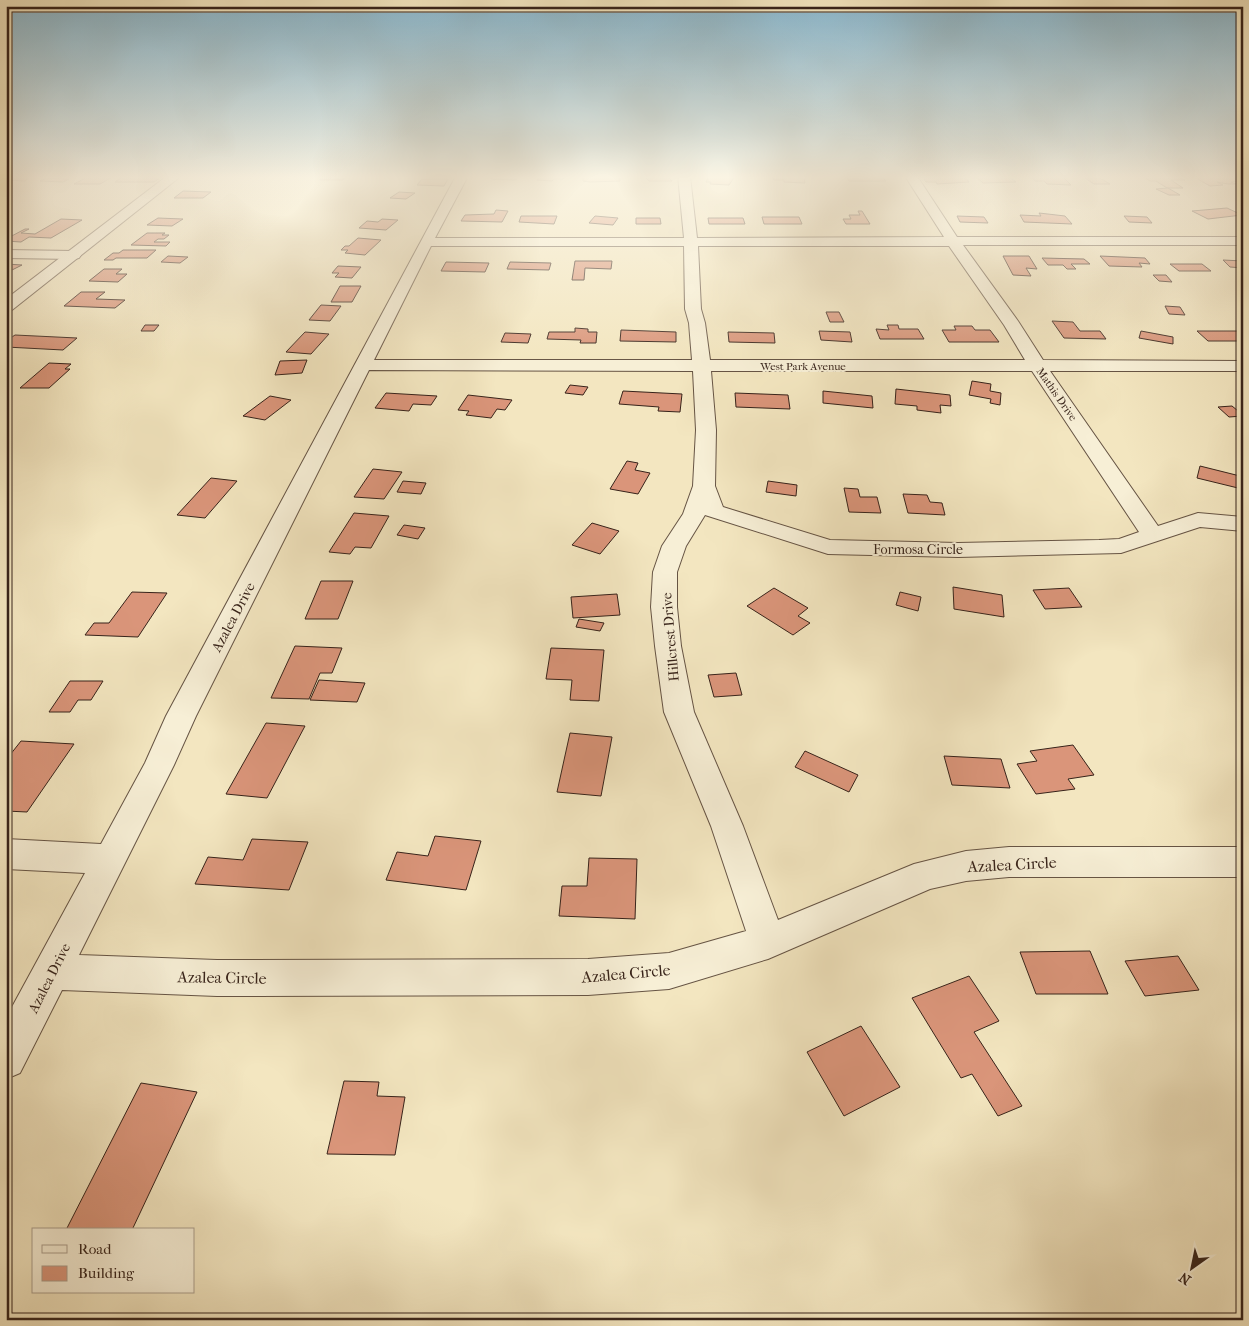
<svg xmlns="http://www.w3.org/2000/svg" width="1249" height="1326" viewBox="0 0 1249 1326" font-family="'IM FELL French Canon',serif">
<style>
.building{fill:#da957a;stroke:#37231a}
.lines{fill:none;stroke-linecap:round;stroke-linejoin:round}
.minor-casing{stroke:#665444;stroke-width:2}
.tertiary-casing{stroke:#665444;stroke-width:2}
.minor{fill:#f7efd6;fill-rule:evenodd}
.tertiary{fill:#f7efd6;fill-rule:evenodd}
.labels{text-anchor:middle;stroke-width:4;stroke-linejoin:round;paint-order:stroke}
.far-street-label{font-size:11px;fill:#37231a;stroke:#f7efd6}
.street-label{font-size:14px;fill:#37231a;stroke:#f7efd6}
.near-street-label{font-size:16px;fill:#37231a;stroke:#f7efd6}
</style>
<rect width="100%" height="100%" fill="#f3e6c0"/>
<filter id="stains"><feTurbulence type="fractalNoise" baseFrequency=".004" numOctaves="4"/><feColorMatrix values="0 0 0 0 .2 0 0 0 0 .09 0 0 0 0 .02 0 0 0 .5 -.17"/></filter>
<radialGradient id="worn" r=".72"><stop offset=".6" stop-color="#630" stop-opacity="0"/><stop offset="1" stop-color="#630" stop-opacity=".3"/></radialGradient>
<!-- building -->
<g class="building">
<polygon points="14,176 31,176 25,181 7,180"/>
<polygon points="89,176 114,176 100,184 74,184"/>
<polygon points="322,176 345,176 343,180 320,180"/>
<polygon points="493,176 518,176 516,180 491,179"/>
<polygon points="539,176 565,176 563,179 554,179 552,181 537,180"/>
<polygon points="583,176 620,176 620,181 590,182 583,181"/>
<polygon points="667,176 672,181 649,181 645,177"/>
<polygon points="709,176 735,176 729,185 710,184 711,182 706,182"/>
<polygon points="846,176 882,176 886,181 849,181"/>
<polygon points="1008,176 1016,182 983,183 976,177"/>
<polygon points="1031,176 1062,176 1071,185 1047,184 1044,181 1035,181"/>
<polygon points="1230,176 1240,181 1231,182 1236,184 1228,184 1217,182 1223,185 1210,186 1194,177"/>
<polygon points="122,177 161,177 154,182 115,182"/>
<polygon points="773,177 804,177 805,183 784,182 784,180 774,180"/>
<polygon points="923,177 965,177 969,182 937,184 936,182 926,182"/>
<polygon points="1144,177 1179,177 1185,180 1171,180 1183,188 1167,188 1156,181 1150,181"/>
<polygon points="47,178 69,179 63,182 40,181"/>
<polygon points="1085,178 1100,178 1110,184 1094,184"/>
<polygon points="422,179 448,179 444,186 417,185"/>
<polygon points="1168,188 1180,195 1169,195 1156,189"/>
<polygon points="183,191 211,192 203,198 174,198"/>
<polygon points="399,192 415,193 406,199 390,198"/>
<polygon points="1227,208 1242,215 1208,219 1192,211"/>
<polygon points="496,210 508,211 502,222 461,221 465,215 494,214"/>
<polygon points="858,211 862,211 870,224 846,224 843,219 851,219 849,215 860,215"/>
<polygon points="1039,213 1065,216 1072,224 1024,222 1020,215 1041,216"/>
<polygon points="521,216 557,216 554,224 519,222"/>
<polygon points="595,216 618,218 613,225 589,223"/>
<polygon points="957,216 984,217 988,223 960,222"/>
<polygon points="1124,216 1147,217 1152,223 1129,222"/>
<polygon points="762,217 799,217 802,224 764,224"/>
<polygon points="158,218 183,219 172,226 147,225"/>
<polygon points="636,218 660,218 661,224 636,224"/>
<polygon points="708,218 743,218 745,224 709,224"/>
<polygon points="61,219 82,220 51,238 29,237 21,242 6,241 6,239 25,229 29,229 21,233 35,234"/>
<polygon points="382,219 398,220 386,230 359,228 367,221 378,222"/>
<polygon points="147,233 165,233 162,235 169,235 164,239 158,239 154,242 170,242 166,246 131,245"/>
<polygon points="358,238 381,240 365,255 345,253 348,250 341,250 345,246 349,246"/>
<polygon points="123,250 156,250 147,258 116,258 113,260 104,260 113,253 119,253"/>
<polygon points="168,256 188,257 180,263 161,262"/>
<polygon points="1003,256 1029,256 1037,269 1026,268 1031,276 1013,275"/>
<polygon points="1100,256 1145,258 1150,264 1139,263 1142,267 1109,266"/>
<polygon points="1042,258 1084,259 1090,264 1071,264 1076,269 1067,269 1063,265 1048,265"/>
<polygon points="1223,260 1243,261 1243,268 1230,267"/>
<polygon points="575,261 612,261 611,269 585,268 584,280 572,280"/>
<polygon points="446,262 489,263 485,272 441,271"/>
<polygon points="510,262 551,263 549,270 507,269"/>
<polygon points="6,264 22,265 6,273"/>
<polygon points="1170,264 1202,264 1211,271 1179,271"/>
<polygon points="338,266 361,267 352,278 335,277 339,273 332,273"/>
<polygon points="104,269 122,269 116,274 127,274 118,282 89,281"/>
<polygon points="1153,275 1166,275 1172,282 1159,281"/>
<polygon points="340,286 361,286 352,302 331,302"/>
<polygon points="81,292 105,292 96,299 125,300 115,308 64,306"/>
<polygon points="321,305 341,306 330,321 309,320"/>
<polygon points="1165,306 1180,307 1185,315 1169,314"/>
<polygon points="826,312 839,312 844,322 830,322"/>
<polygon points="1052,321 1073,322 1080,331 1100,331 1106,339 1064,338"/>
<polygon points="145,325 159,325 154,331 141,331"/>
<polygon points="887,325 898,325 899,329 918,329 924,339 880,339 876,329 889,330"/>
<polygon points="954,326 972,326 975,330 990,330 999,342 949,342 942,330 956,330"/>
<polygon points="575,328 588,329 588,332 597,332 596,343 580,343 581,340 547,339 549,332 575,332"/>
<polygon points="621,330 676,332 676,342 620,341"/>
<polygon points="819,331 850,332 852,342 821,340"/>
<polygon points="1141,331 1173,337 1173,344 1139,338"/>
<polygon points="1197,331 1243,331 1243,341 1208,341"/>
<polygon points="305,332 329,334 311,354 286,352"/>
<polygon points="728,332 774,333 775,343 729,342"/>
<polygon points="505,333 531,334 528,343 501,342"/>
<polygon points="15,335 77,338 63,350 6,347 6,341"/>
<polygon points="307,360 302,373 275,375 280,361"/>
<polygon points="49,363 71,364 65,369 70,369 49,388 20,388"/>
<polygon points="972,381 991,384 990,391 1001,393 1000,405 990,403 991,399 969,395"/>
<polygon points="570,385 588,387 583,395 565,393"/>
<polygon points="896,389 950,395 951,406 940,405 941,413 917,410 917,406 895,404"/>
<polygon points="623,391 682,394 680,412 658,411 659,407 619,404"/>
<polygon points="823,391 872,396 873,408 823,403"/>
<polygon points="386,393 437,396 431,405 413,404 409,411 375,408"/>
<polygon points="735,393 788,395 790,409 736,407"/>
<polygon points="468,395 512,400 505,410 497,409 491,418 466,415 469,411 458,410"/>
<polygon points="270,396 291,400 265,420 243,416"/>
<polygon points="1232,406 1243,415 1243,416 1229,417 1218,407"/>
<polygon points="627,461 638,463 635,470 650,473 638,494 610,489"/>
<polygon points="1200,466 1240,476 1238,488 1197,478"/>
<polygon points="373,469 402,472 384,499 354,497"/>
<polygon points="211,478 237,481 205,518 177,515"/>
<polygon points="403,481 426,483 421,494 397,492"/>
<polygon points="768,481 797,485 796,496 766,492"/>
<polygon points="844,488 858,489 860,497 877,497 881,513 849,512"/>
<polygon points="903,494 927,495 930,502 942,503 945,515 908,513"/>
<polygon points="354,513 389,516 371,548 355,547 350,554 329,552"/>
<polygon points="592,523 619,531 600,554 572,545"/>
<polygon points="404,525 425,528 418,539 397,535"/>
<polygon points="321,581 353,581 338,619 305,619"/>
<polygon points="953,587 1002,595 1004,617 954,609"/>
<polygon points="774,588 808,608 798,616 810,623 793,635 747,606"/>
<polygon points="1069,588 1082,607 1045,609 1033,590"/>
<polygon points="132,592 167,593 138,637 85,635 94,623 109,623"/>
<polygon points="900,592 921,597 918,611 896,605"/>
<polygon points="617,594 620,615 573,618 571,597"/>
<polygon points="579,619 604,623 600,631 576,627"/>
<polygon points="295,646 342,648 332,673 320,673 309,699 271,698"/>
<polygon points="551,648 604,650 599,701 570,700 572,680 546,679"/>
<polygon points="736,673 742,695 714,697 708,675"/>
<polygon points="319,680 365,683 357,702 310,700"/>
<polygon points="70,681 103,681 91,700 78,700 70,712 49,712"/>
<polygon points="266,723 305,726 267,798 226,794"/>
<polygon points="570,733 612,737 601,796 557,792"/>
<polygon points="21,741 74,744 27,812 6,811 6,760"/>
<polygon points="1073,745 1094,775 1068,779 1075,789 1036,794 1017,764 1037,761 1030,751"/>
<polygon points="805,751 858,775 849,792 795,767"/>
<polygon points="944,756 1001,759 1010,788 952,785"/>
<polygon points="435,836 481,841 466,890 386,880 397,852 428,856"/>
<polygon points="252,839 308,842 289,890 195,884 208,857 243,860"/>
<polygon points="589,858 637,859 635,919 559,916 562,886 587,886"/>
<polygon points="1090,951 1108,994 1036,994 1020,952"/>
<polygon points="1178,956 1199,990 1145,996 1125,961"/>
<polygon points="969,976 999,1021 974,1032 1022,1106 998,1116 972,1074 961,1078 912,998"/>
<polygon points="861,1026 900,1087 844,1116 807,1052"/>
<polygon points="344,1081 379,1082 377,1096 405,1097 395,1155 327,1154"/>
<polygon points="141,1083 197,1092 132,1230 66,1230"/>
</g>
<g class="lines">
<!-- minor casing -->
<g class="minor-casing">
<g id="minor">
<path d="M456,176h12l-33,62h249l-6,-62h12l7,62 247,-1 -39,-61h12l40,61h286v8h-280l55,76 25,39 200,1v10h-193l108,155 40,-13 45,4v14l-43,-4 -79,26 -163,4 -130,-3 -123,-39 -19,31 -9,26v35l4,39 13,66 49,114 35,94 136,-56 52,-13 43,-4h234v30h-234l-43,4 -36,8 -162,70 -99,30 -81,6 -371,1 -155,-6 -42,83 -14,6v-61l79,-145 -79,-4v-30l95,5 44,-81 21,-47zM431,246h253l1,63 4,14 3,37h-318zM698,246h251l55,79 21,35h-315l-5,-37 -4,-14zM369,370l324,1 3,59 -3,56 -10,28 -21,32 -9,26 -2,35 4,39 9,66 47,114 35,105 -77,22 -81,6 -371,1 -138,-5 95,-190 22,-49zM711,371h321l107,161 -20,7 -20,1 -141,3 -128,-3 -107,-33 -8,-21 1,-56z"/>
<polygon points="6,250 74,251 79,252 81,255 79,258 74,259 6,258"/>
</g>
</g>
<!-- tertiary casing -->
<g class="tertiary-casing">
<polygon id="tertiary" points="167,176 181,176 12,310 6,312 6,299"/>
</g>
<!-- minor -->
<use href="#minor" class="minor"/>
<!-- tertiary -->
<use href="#tertiary" class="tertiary"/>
</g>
<!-- sky -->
<linearGradient id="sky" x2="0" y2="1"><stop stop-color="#89b9d1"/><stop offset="0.49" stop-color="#faf4e3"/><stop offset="1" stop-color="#faf4e3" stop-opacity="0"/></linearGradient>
<rect width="1249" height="362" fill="url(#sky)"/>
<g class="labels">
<!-- far-street labels -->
<g class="far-street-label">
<text x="803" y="370">West Park Avenue</text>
<text transform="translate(1057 394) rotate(55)" y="4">Mathis Drive</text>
</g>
<!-- street labels -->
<g class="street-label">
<text x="918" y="554">Formosa Circle</text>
<text transform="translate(233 617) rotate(-62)" y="5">Azalea Drive</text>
<text transform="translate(670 637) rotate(-95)" y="5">Hillcrest Drive</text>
<text transform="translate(49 978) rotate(-63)" y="5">Azalea Drive</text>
</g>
<!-- near-street labels -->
<g class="near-street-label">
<text transform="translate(1012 864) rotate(-3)" y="6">Azalea Circle</text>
<text transform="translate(626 973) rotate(-5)" y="6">Azalea Circle</text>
<text transform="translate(222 977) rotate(1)" y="6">Azalea Circle</text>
</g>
</g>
<!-- margin -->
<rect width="1249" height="1326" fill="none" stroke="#f3e6c0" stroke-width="25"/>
<rect x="8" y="8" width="1234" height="1311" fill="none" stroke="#37231a" stroke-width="2.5"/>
<rect x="12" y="12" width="1224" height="1301" fill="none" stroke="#37231a"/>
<!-- legend -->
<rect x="32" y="1228" width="162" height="65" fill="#f7efd6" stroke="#aa9d8b"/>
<rect x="42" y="1245" width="25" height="8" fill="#f7efd6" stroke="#aa9d8b"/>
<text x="78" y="1254" font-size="15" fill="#37231a">Road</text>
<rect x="42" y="1266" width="25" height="15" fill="#da957a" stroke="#aa9d8b"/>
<text x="78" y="1278" font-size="15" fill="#37231a">Building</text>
<!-- north arrow -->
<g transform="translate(1192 1268) rotate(213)" stroke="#f7efd6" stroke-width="4" paint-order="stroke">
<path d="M0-4L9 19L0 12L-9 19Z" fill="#37231a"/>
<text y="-8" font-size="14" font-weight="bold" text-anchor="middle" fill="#37231a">N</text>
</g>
<rect width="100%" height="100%" filter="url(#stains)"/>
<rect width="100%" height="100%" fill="url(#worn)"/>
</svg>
